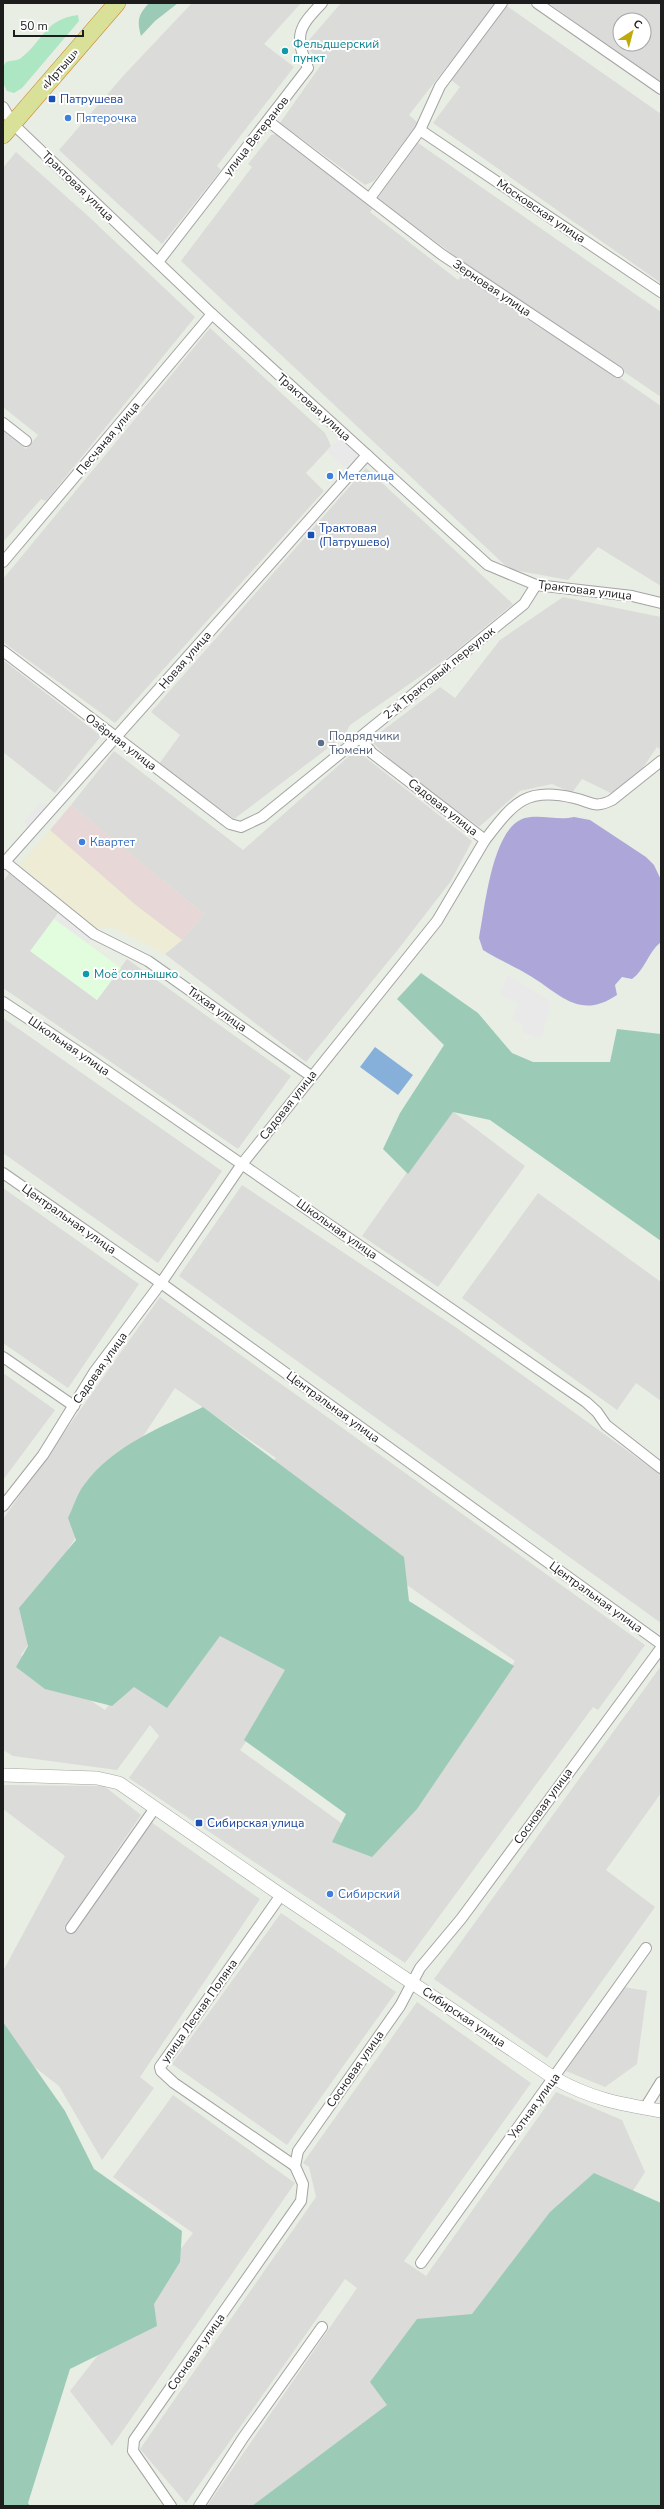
<svg xmlns="http://www.w3.org/2000/svg" width="664" height="2509" viewBox="0 0 664 2509" font-family="'Nunito Sans',sans-serif">
<style>
.residential{fill:#dbdbda;fill-rule:evenodd}
.commercial{fill:#eeecd4}
.industrial{fill:#e7d7d6}
.education{fill:#e1fdde}
.grass{fill:#ace6c2}
.forest{fill:#9bcbb7}
.pitch{fill:#86b0d9}
.parking{fill:#e9e9e9}
.water{fill:#aca6d9}
.lines{fill:none;stroke-linecap:round;stroke-linejoin:round}
.minor-casing{stroke:#a4a4a4;stroke-width:12}
.tertiary-casing{stroke:#a4a4a4;stroke-width:14}
.trunk-casing{stroke:#d0842d;stroke-width:18}
.minor{stroke:#fff;stroke-width:10}
.tertiary{stroke:#fff;stroke-width:13}
.trunk{stroke:#d9e098;stroke-width:17}
.culture-dot{fill:#0f9aa8;stroke:#fff;stroke-width:1.5}
.transit-dot{fill:#1a4fb4;stroke:#fff;stroke-width:1.5}
.shop-dot{fill:#3f7fe0;stroke:#fff;stroke-width:1.5}
.service-dot{fill:#5c6f8a;stroke:#fff;stroke-width:1.5}
.labels{text-anchor:middle;stroke-width:4;stroke-linejoin:round;paint-order:stroke}
.culture-label{font-size:12px;fill:#0d838f;stroke:#fff;text-anchor:start}
.street-label{font-size:12px;fill:#1d1d1d;stroke:#fff}
.transit-label{font-size:12px;fill:#164399;stroke:#fff;text-anchor:start}
.shop-label{font-size:12px;fill:#366cbe;stroke:#fff;text-anchor:start}
.service-label{font-size:12px;fill:#4e5e75;stroke:#fff;text-anchor:start}
</style>
<rect width="100%" height="100%" fill="#e8eee4"/>
<!-- residential -->
<g class="residential">
<polygon points="192,3 301,3 264,44 294,67 217,166 221,170 162,244 59,150 124,75"/>
<polygon points="341,3 496,3 409,115 418,123 374,181 365,185 280,123 323,62 304,46"/>
<path d="M549,3h112v79l-50,-34zM620,20h24v24h-24z"/>
<polygon points="504,4 661,114 661,283 433,123 460,87 451,80"/>
<polygon points="277,134 373,208 370,212 458,280 463,273 531,322 613,373 661,406 661,586 598,547 568,580 509,569 181,261 252,167 248,164 271,135"/>
<polygon points="418,143 661,312 661,397 477,272 377,199"/>
<polygon points="16,152 88,216 195,317 46,501 41,499 3,542 3,431 26,449 38,435 3,407 3,168"/>
<polygon points="210,328 325,433 331,446 306,473 324,491 115,723 3,642 3,579"/>
<polygon points="366,468 513,604 447,658 350,725 344,736 234,819 159,764 180,735 151,712"/>
<polygon points="563,597 661,617 661,750 657,747 640,772 611,793 582,779 572,793 552,784 520,791 479,827 399,768 370,740 440,687 455,698 500,640"/>
<polygon points="3,660 101,736 55,793 3,752"/>
<polygon points="356,750 472,841 451,881 400,947 306,1062 165,954 182,940 204,914 71,805 114,751 243,850"/>
<polygon points="9,873 58,913 31,951 97,1000 127,959 291,1076 238,1149 3,988 3,882"/>
<polygon points="3,1018 222,1171 158,1263 3,1153"/>
<polygon points="451,1110 525,1166 438,1287 362,1236"/>
<polygon points="242,1185 454,1326 661,1475 661,1623 179,1276"/>
<polygon points="3,1188 139,1284 68,1388 3,1343"/>
<polygon points="538,1193 661,1282 661,1401 636,1383 617,1410 462,1298"/>
<path d="M160,1297l485,348 -47,65 -5,-3 -188,256 -276,-185 30,-42 -9,-11 -33,45 -104,-14 -10,-6v-231zM175,1388l101,70 -6,8 120,107 125,88 -139,187 -136,-98 55,-78 -71,-48 -95,54 -24,32 -84,-55 20,-29 -16,-12z"/>
<polygon points="3,1373 55,1410 3,1480"/>
<polygon points="661,1666 661,1793 606,1870 655,1907 547,2058 434,1979"/>
<polygon points="3,1785 104,1786 141,1815 64,1928 74,1934 151,1822 260,1899 140,2077 154,2088 102,2160 59,2086 19,2055 3,2032 3,1971 65,1856 3,1809"/>
<polygon points="281,1913 396,1992 287,2145 172,2064"/>
<polygon points="624,1987 647,1991 637,2064 605,2087 566,2071"/>
<polygon points="417,2002 531,2083 404,2261 426,2276 556,2092 622,2120 645,2172 622,2208 494,2331 381,2411 262,2506 207,2506 357,2288 345,2279 186,2503 140,2449 316,2197 309,2167 303,2163"/>
<polygon points="173,2095 295,2183 112,2446 70,2391 193,2233 113,2177"/>
</g>
<!-- commercial -->
<polygon class="commercial" points="50,830 137,906 182,940 165,954 111,927 96,929 20,865"/>
<!-- industrial -->
<polygon class="industrial" points="71,805 204,914 182,940 137,906 50,830"/>
<!-- education -->
<polygon class="education" points="54,919 121,968 97,1000 30,951"/>
<!-- grass -->
<path class="grass" d="M78,15l1,6 -57,67 -8,5 -7,-2c-5,-9 -7,-21 -1,-29 5,-2 12,-1 15,-4 23,-18 24,-39 57,-43z"/>
<!-- forest -->
<g class="forest">
<path d="M149,3h29l-23,18 -14,15c-4,-16 -3,-21 8,-33z"/>
<polygon points="421,973 478,1013 512,1053 533,1062 610,1062 617,1029 661,1034 661,1241 490,1120 453,1112 408,1174 383,1149 400,1113 444,1045 397,999"/>
<path d="M203,1407l201,150 5,44 105,65 -97,143 -45,48 -40,-15 14,-28 -102,-74 41,-70 -65,-34 -53,72 -33,-21 -22,19 -67,-17 -29,-22 12,-21 -9,-38 57,-68 -8,-22c5,-10 9,-24 16,-33 28,-39 77,-58 119,-78z"/>
<polygon points="3,2022 65,2111 94,2169 182,2231 180,2262 154,2304 157,2326 70,2369 28,2503 30,2506 3,2506"/>
<polygon points="594,2173 661,2203 661,2506 252,2506 387,2405 370,2382 417,2319 472,2314 550,2212"/>
</g>
<!-- pitch -->
<polygon class="pitch" points="375,1047 413,1075 398,1095 360,1067"/>
<!-- parking -->
<g class="parking">
<polygon points="341,437 359,454 346,468 327,451"/>
<polygon points="41,802 47,807 28,828 23,823"/>
<polygon points="59,913 92,937 88,943 55,919"/>
<polygon points="507,975 549,1000 549,1013 541,1038 522,1032 524,1025 512,1020 518,1003 500,996"/>
</g>
<!-- water -->
<path class="water" d="M574,817l16,3 56,37 8,8 7,15v62c-13,10 -16,28 -29,37l-10,-2 -7,8 2,10c-37,25 -56,0 -85,-18 -16,-10 -33,-17 -49,-27l-4,-12c6,-30 13,-111 46,-120 16,-4 33,3 49,-1z"/>
<g class="lines">
<!-- minor casing -->
<g class="minor-casing">
<g id="minor">
<polyline points="537,3 661,89"/>
<polyline points="3,107 13,124 212,314 488,565 536,585 632,596 661,603"/>
<polyline points="268,121 441,254 618,372"/>
<polyline points="420,130 661,292"/>
<polyline points="370,198 420,130 440,86 502,3"/>
<path d="M158,262l150,-194c-14,-33 -10,-40 14,-65"/>
<polyline points="3,423 26,441"/>
<polyline points="3,562 212,314"/>
<polyline points="3,651 230,824 241,827 262,817 524,604 536,585"/>
<path d="M485,840c28,-36 40,-54 89,-42 18,4 20,11 38,2l49,-39"/>
<polyline points="5,862 94,934 148,961 311,1076"/>
<polyline points="3,864 367,455"/>
<polyline points="3,1002 88,1058 586,1402 597,1412 606,1425 661,1468"/>
<polyline points="3,1173 161,1283 661,1644"/>
<polyline points="3,1357 74,1406"/>
<polyline points="3,1506 43,1455 95,1371 161,1283 242,1164 437,921 485,840 372,753 360,738"/>
<polyline points="281,1895 160,2067 161,2071 174,2083 295,2166"/>
<polyline points="71,1928 155,1808"/>
<polyline points="645,2108 661,2082"/>
<polyline points="421,2263 646,1948"/>
<polyline points="171,2506 133,2451 134,2440 301,2201 303,2184 295,2166 298,2151 400,2006 420,1968 461,1919 661,1648"/>
<polyline points="199,2506 243,2438 322,2327"/>
</g>
</g>
<!-- tertiary casing -->
<g class="tertiary-casing">
<path id="tertiary" d="M3,1775l94,3 22,5 162,112 273,183c37,21 66,26 107,33"/>
</g>
<!-- trunk casing -->
<g class="trunk-casing">
<polyline id="trunk" points="3,135 117,3"/>
</g>
<!-- minor -->
<use href="#minor" class="minor"/>
<!-- tertiary -->
<use href="#tertiary" class="tertiary"/>
<!-- trunk -->
<use href="#trunk" class="trunk"/>
</g>
<!-- markers -->
<g class="culture-dot">
<circle cx="285" cy="51" r="4"/>
<circle cx="86" cy="974" r="4"/>
</g>
<g class="transit-dot">
<rect x="48" y="95" width="8" height="8" rx="2"/>
<rect x="307" y="531" width="8" height="8" rx="2"/>
<rect x="195" y="1819" width="8" height="8" rx="2"/>
</g>
<g class="shop-dot">
<circle cx="68" cy="118" r="4"/>
<circle cx="330" cy="476" r="4"/>
<circle cx="82" cy="842" r="4"/>
<circle cx="330" cy="1894" r="4"/>
</g>
<circle class="service-dot" cx="321" cy="743" r="4"/>
<g class="labels">
<!-- culture labels -->
<g class="culture-label">
<text x="293" y="48">Фельдшерский<tspan x="293" dy="14">пункт</tspan></text>
<text x="94" y="978">Моё солнышко</text>
</g>
<!-- street labels -->
<g class="street-label">
<text transform="translate(60 69) rotate(-49)" y="4">«Иртыш»</text>
<text transform="translate(256 136) rotate(-52)" y="4">улица Ветеранов</text>
<text transform="translate(78 186) rotate(44)" y="4">Трактовая улица</text>
<text transform="translate(541 211) rotate(34)" y="4">Московская улица</text>
<text transform="translate(492 288) rotate(34)" y="4">Зерновая улица</text>
<text transform="translate(314 407) rotate(42)" y="4">Трактовая улица</text>
<text transform="translate(108 438) rotate(-50)" y="4">Песчаная улица</text>
<text transform="translate(585 590) rotate(7)" y="4">Трактовая улица</text>
<text transform="translate(185 660) rotate(-49)" y="4">Новая улица</text>
<text transform="translate(439 673) rotate(-39)" y="4">2-й Трактовый переулок</text>
<text transform="translate(121 742) rotate(37)" y="4">Озёрная улица</text>
<text transform="translate(443 807) rotate(38)" y="4">Садовая улица</text>
<text transform="translate(217 1009) rotate(35)" y="4">Тихая улица</text>
<text transform="translate(69 1046) rotate(34)" y="4">Школьная улица</text>
<text transform="translate(288 1105) rotate(-52)" y="4">Садовая улица</text>
<text transform="translate(69 1219) rotate(35)" y="4">Центральная улица</text>
<text transform="translate(337 1229) rotate(35)" y="4">Школьная улица</text>
<text transform="translate(100 1368) rotate(-55)" y="4">Садовая улица</text>
<text transform="translate(333 1407) rotate(36)" y="4">Центральная улица</text>
<text transform="translate(596 1597) rotate(36)" y="4">Центральная улица</text>
<text transform="translate(543 1806) rotate(-54)" y="4">Сосновая улица</text>
<text transform="translate(199 2011) rotate(-55)" y="4">улица Лесная Поляна</text>
<text transform="translate(464 2017) rotate(34)" y="4">Сибирская улица</text>
<text transform="translate(355 2069) rotate(-55)" y="4">Сосновая улица</text>
<text transform="translate(534 2106) rotate(-54)" y="4">Уютная улица</text>
<text transform="translate(196 2352) rotate(-55)" y="4">Сосновая улица</text>
</g>
<!-- transit labels -->
<g class="transit-label">
<text x="60" y="103">Патрушева</text>
<text x="319" y="532">Трактовая<tspan x="319" dy="14">(Патрушево)</tspan></text>
<text x="207" y="1827">Сибирская улица</text>
</g>
<!-- shop labels -->
<g class="shop-label">
<text x="76" y="122">Пятерочка</text>
<text x="338" y="480">Метелица</text>
<text x="90" y="846">Квартет</text>
<text x="338" y="1898">Сибирский</text>
</g>
<!-- service labels -->
<g class="service-label">
<text x="329" y="740">Подрядчики<tspan x="329" dy="14">Тюмени</tspan></text>
</g>
</g>
<!-- border -->
<rect width="664" height="2509" fill="none" stroke="#1d1d1d" stroke-width="8"/>
<!-- north arrow -->
<g transform="translate(632 32) rotate(36)"><circle r="19" fill="#ffffff" stroke="#a5a5a5"/>
<path d="M0-3L7 15L0 10L-7 15Z" fill="#c0aa0b"/>
<text y="-6" font-size="11" font-weight="bold" text-anchor="middle" fill="#1d1d1d">С</text>
</g>
<!-- scale -->
<path d="M14 30v6h69v-6" fill="none" stroke="#1d1d1d" stroke-width="2"/>
<text x="20" y="30" font-size="12" fill="#1d1d1d" stroke="#ffffff" stroke-width="3" paint-order="stroke">50 m</text>
</svg>
